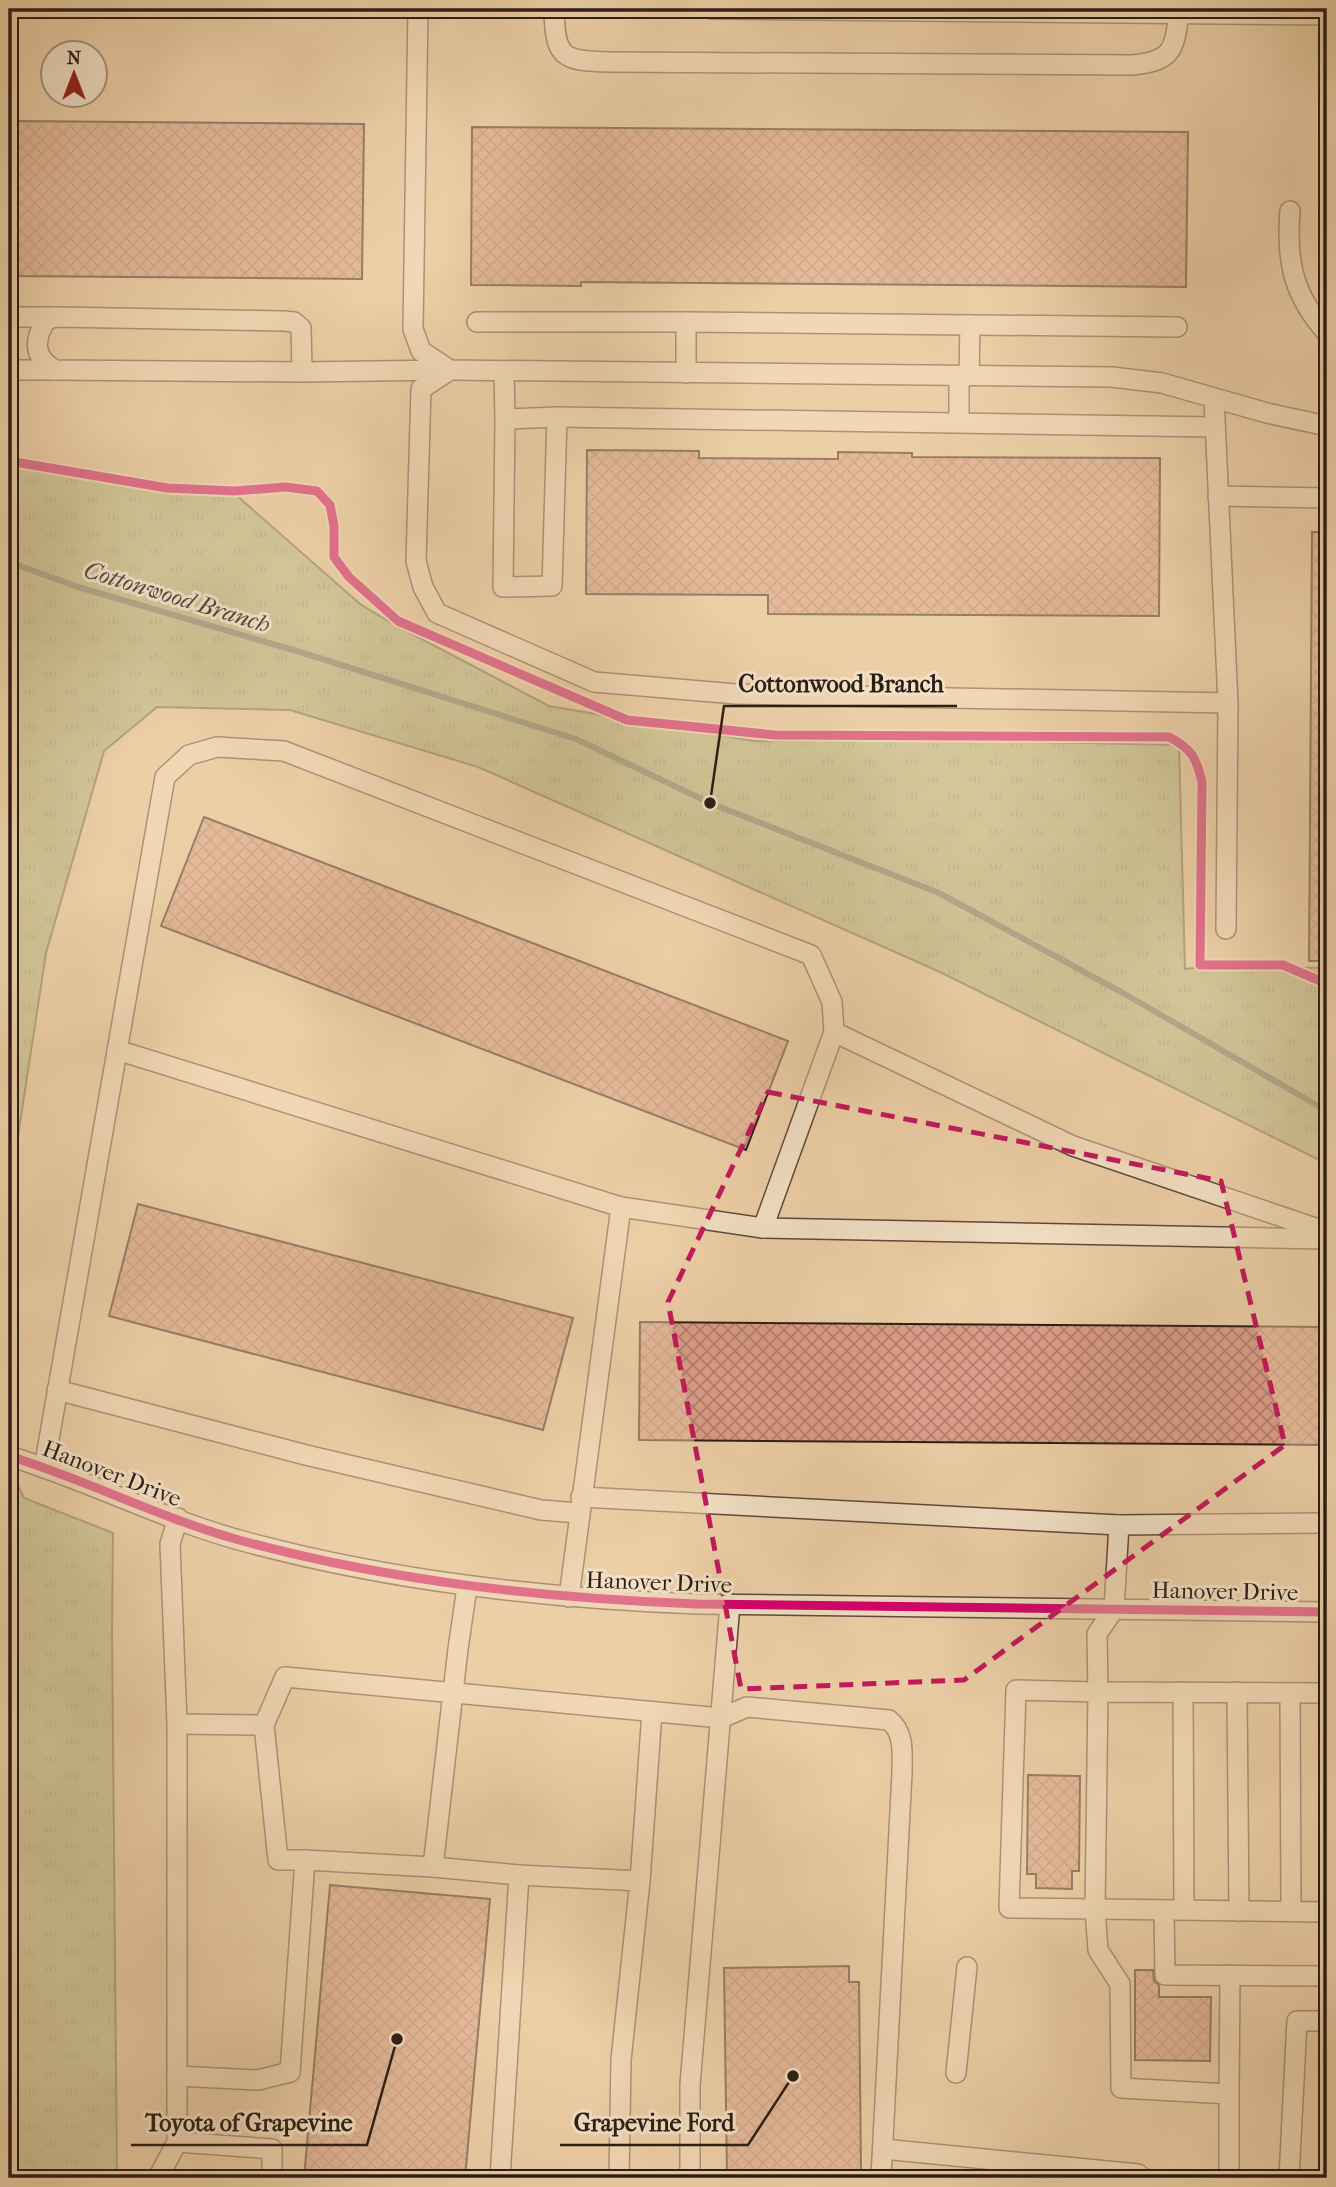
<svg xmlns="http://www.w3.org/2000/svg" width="1336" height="2187" viewBox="0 0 1336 2187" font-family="'IM FELL French Canon',serif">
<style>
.grass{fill:url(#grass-tufts);stroke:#6f6d50;stroke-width:2}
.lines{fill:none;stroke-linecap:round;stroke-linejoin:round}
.stream{stroke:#6e7a6a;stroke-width:6}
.building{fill:url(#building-cross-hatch);stroke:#2b1e15;stroke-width:2}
.minor-casing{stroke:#5c4a3a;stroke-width:22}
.minor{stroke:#f3e0c6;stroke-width:19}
.cycleway-casing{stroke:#f3e0c6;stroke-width:13}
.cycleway{stroke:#d6006c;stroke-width:9}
.marked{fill:none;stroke:#c2185b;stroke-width:5;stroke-dasharray:14 9;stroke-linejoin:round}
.labels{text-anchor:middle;stroke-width:6;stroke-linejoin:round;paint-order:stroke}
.street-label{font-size:23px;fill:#2b1e15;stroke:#f3e0c6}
.water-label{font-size:24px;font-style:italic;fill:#4c4c40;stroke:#f3e0c6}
.leader{fill:none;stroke:#2b1e15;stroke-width:2.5}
.callout-dot{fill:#2b1e15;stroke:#f3e0c6;stroke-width:2.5}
.callout-label{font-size:24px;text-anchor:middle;font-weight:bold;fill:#2b1e15;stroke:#f3e0c6;stroke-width:6;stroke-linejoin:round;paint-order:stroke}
</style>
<defs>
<pattern id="grass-tufts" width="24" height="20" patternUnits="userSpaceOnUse" patternTransform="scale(1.75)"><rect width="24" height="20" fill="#b3bc8b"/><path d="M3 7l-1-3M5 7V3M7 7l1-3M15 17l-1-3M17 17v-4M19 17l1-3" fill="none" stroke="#9aa177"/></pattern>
<pattern id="building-cross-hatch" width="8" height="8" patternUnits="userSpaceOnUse" patternTransform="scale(1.75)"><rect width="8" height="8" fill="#dc9d89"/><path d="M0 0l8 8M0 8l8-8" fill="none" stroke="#b37f6f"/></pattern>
</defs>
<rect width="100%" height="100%" fill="#edcfa7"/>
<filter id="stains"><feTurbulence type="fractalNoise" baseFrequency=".00286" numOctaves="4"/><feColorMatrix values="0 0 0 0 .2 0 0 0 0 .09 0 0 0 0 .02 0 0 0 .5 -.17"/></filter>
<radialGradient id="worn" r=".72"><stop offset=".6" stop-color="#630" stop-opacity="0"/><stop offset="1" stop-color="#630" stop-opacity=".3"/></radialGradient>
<!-- grass -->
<g class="grass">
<polygon points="9,465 235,494 360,604 393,624 549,706 754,741 996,741 1179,745 1185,969 1213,966 1327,968 1327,1164 940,972 478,767 290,710 157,707 104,751 46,953 9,1195"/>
<polygon points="9,1468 24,1498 113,1533 112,1629 117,2178 9,2178"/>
</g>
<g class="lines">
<!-- stream -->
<polyline class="stream" points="9,562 78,587 300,652 576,739 710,803 939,893 1123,993 1327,1111"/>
</g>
<!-- building -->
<g class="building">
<polygon points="9,121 364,124 362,279 9,276"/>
<polygon points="472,127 1188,132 1186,287 581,282 581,286 471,285"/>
<polygon points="587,450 699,451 699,458 838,459 838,452 912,453 912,457 1160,458 1159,616 768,614 768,595 586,594"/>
<polygon points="1312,532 1327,532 1327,961 1309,961"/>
<polygon points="204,817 788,1041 746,1150 161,926"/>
<polygon points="138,1204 573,1318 543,1430 109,1316"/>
<polygon points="640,1322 1327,1327 1327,1445 639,1440"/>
<polygon points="1028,1775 1080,1776 1079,1871 1072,1871 1072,1889 1036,1888 1036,1874 1027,1874"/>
<polygon points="330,1885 490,1899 465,2178 304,2178"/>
<polygon points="849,1966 849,1982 859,1982 861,2171 828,2171 828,2178 727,2178 724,1968"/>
<polygon points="1135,1970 1153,1970 1154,1981 1159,1985 1159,1997 1211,1997 1210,2061 1135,2060"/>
</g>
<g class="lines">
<!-- minor casing -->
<g class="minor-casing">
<g id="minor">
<polyline points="418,9 413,329 421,351 450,370 1112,377 1162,383 1267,413 1327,426"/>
<path d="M554,9c1,49 8,52 56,53l522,3c40,-4 42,-14 47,-51"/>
<polyline points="712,9 1327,15"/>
<path d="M1290,211c-4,50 3,84 37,122"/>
<polyline points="9,317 55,317"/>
<polyline points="477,322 686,322"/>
<polyline points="9,370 55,370"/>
<polyline points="450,370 421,389 416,561 423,587 437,613 594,682 736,694 1228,703 1214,398"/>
<polyline points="504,371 505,419 557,417 1215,427"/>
<path d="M302,372l-247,-2c-21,-12 -22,-29 -9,-50l10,-3 228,4 10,1 7,6 1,44 147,-2"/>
<polyline points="686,373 686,322 1177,327"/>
<polyline points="959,376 959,422"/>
<polyline points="969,376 970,325"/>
<polyline points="505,419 503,587 552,586 557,417"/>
<polyline points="1218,496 1327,498"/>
<polyline points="1226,929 1228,703"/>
<polyline points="117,1050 621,1207"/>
<polyline points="763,1228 1327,1239"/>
<polyline points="57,1390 306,1455 541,1510 579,1513"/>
<path d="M9,1456c78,24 151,62 230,84 150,41 303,58 458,64l630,8"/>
<polyline points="44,1468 165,777 189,755 217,747 284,751 811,955 832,1002 834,1032 1073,1146 1327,1232"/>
<polyline points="581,1497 1119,1525"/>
<polyline points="1327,1523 1119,1525 1114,1609 1097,1634 1098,1692 1016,1690 1009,1908 1327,1912"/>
<polyline points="467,1587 458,1649 433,1867 519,1875 500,2178"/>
<polyline points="569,1597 621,1207 763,1228 834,1032"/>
<polyline points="1183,1692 1184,1910"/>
<polyline points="1237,1692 1239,1911"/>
<polyline points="1290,1693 1291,1911"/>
<polyline points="177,1724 264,1725"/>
<path d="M305,1860h-27l-14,-135 21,-48 436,41 26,-11 142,13c16,13 13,34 13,53l-21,405"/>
<polyline points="519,1875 640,1881 621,2060 619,2178"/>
<polyline points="640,1881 652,1712"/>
<polyline points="1164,1910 1165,1975 1327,1976"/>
<polyline points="1230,1975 1229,2094 1121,2088 1120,1984 1098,1950 1095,1909 1098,1692 1327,1693"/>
<polyline points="956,2073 967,1967"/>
<polyline points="177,2076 258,2080 290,2072 305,1860 433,1867"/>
<polyline points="177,2142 272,2149 272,2178"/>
<polyline points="883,2149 1138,2174 1143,2178"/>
<polyline points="158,2178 177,2142 177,1724 170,1544 178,1518"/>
<polyline points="690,2178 690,2085 730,1604"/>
<polyline points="1229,2178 1229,2094"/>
<polyline points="1289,2178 1297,2021 1327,2021"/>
</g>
</g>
<!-- minor -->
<use href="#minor" class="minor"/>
<!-- cycleway casing -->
<g class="cycleway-casing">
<g id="cycleway">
<path d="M9,461l158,27 68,3 50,-4 32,4 13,14 4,21v31l15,20 49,44 229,99 148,15 394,2c23,12 27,20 33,45l-2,183h83l44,19"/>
<path d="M9,1456c78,24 151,62 230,84 150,41 303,58 458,64l630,8"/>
</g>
</g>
<!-- cycleway -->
<use href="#cycleway" class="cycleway"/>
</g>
<!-- marked area -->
<path d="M0 0H1336V2187H0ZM768,1092l453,89 64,264 -321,235 -223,9 -73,-387z" fill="#edcfa7" fill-opacity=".55" fill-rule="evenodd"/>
<path class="marked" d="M768,1092l453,89 64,264 -321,235 -223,9 -73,-387z"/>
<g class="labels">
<!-- street labels -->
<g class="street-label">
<text transform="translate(112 1473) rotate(21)" y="8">Hanover Drive</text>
<text transform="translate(659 1582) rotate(2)" y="8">Hanover Drive</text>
<text transform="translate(1225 1591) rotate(1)" y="8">Hanover Drive</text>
</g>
<!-- water labels -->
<g class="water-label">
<text transform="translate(177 597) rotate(17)" y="8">Cottonwood Branch</text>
</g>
</g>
<!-- callouts -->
<path class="leader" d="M710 803L724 706H957M397 2039L367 2145H131M793 2076L748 2145H560"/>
<g class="callout-dot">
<circle cx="710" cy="803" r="7"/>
<circle cx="397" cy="2039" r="7"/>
<circle cx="793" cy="2076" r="7"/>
</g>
<g class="callout-label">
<text x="841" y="692">Cottonwood Branch</text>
<text x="249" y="2131">Toyota of Grapevine</text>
<text x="654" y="2131">Grapevine Ford</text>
</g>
<!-- margin -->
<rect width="1336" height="2187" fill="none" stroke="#edcfa7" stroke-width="35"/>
<rect x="10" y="10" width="1315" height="2166" fill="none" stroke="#2b1e15" stroke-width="3.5"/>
<rect x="18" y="18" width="1301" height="2152" fill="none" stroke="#2b1e15" stroke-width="2"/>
<!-- north arrow -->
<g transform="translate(74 74)"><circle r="33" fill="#f3e0c6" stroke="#a3927f" stroke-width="2"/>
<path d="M0-5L12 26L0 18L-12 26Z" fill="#8f2418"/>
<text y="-10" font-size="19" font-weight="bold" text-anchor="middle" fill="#2b1e15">N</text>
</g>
<rect width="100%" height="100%" filter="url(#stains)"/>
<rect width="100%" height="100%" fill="url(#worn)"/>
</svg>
